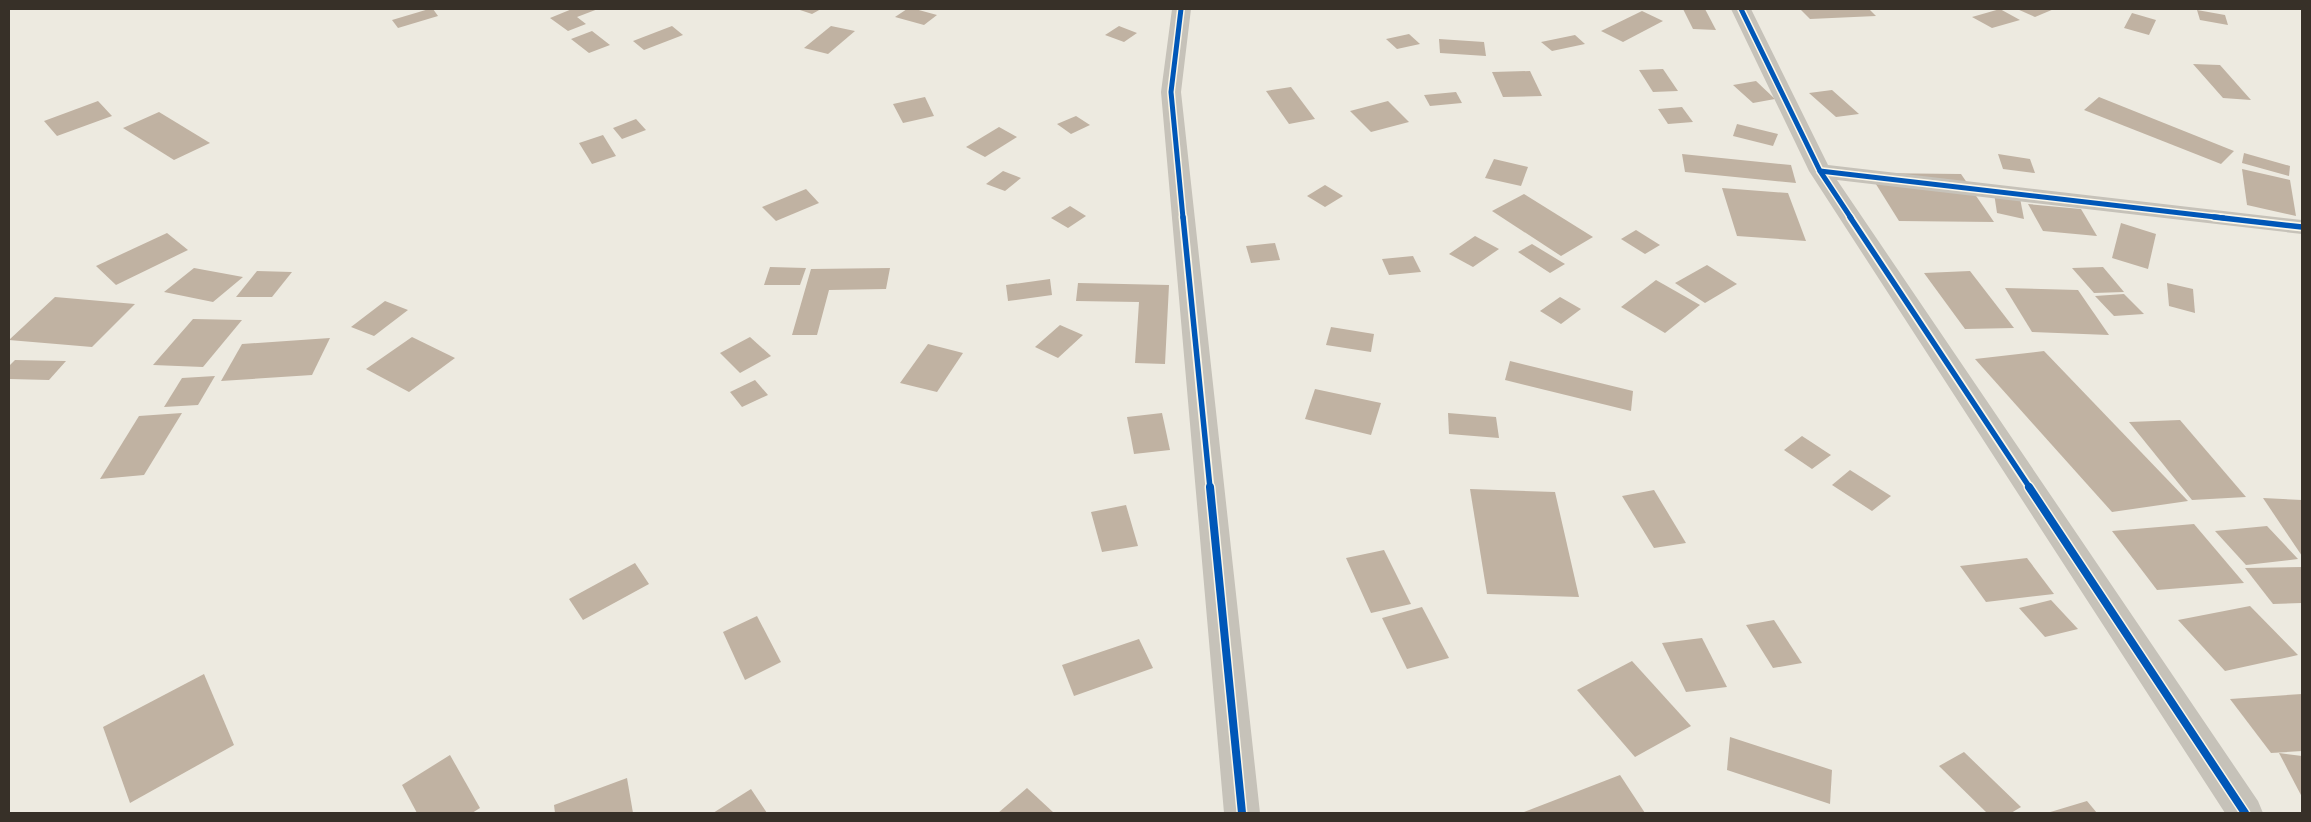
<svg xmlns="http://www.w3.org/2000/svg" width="2311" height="822" viewBox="0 0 2311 822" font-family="Cabin,sans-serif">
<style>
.building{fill:#c0b2a2}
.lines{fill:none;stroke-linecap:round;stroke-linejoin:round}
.minor{fill:#c6c2b9;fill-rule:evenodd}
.cycleway-far2-casing{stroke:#faf6e8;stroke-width:8}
.cycleway-far1-casing{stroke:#faf6e8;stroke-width:9}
.cycleway-casing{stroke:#faf6e8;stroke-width:11}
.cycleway-far2{stroke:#0057b8;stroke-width:5}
.cycleway-far1{stroke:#0057b8;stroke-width:5.5}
.cycleway{stroke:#0057b8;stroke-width:8}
</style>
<rect width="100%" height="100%" fill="#edeae0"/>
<!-- building -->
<g class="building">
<polygon points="429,9 433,9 438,16 398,28 392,20"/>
<polygon points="572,9 598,9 577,17 586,24 568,31 550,18"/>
<polygon points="797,9 821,9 812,14"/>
<polygon points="907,9 915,9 937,15 924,25 895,17"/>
<polygon points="1683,9 1705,9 1716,30 1693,29"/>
<polygon points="1800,9 1869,9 1876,16 1810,19"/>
<polygon points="2000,9 2020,20 1992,28 1972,17"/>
<polygon points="2017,9 2054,9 2035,17"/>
<polygon points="2197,10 2225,15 2228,25 2200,20"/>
<polygon points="1642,11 1663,21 1623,42 1601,31"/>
<polygon points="2132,13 2156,20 2149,35 2124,28"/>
<polygon points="672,26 683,35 644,50 633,41"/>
<polygon points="831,26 855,31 828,54 804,48"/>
<polygon points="1119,26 1137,33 1124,42 1105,35"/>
<polygon points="592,31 610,45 589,53 571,39"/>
<polygon points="1409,34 1420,44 1397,49 1386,39"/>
<polygon points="1575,35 1585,44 1552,51 1541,42"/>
<polygon points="1439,39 1484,42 1486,56 1440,53"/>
<polygon points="2193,64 2220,65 2251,100 2223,98"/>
<polygon points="1663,69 1678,91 1653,92 1639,70"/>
<polygon points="1530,71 1542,96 1503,97 1492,72"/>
<polygon points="1756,81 1775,99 1753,103 1733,85"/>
<polygon points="1291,87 1315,119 1289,124 1266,91"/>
<polygon points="1832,90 1859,114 1836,117 1809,93"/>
<polygon points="1456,92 1462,103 1430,106 1424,95"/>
<polygon points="925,97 934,116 903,123 893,104"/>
<polygon points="2099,97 2234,151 2221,164 2084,110"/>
<polygon points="98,101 112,116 57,136 44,121"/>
<polygon points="1388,101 1409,122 1371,132 1350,111"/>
<polygon points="1682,107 1693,122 1668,124 1658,109"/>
<polygon points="159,112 210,143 174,160 123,128"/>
<polygon points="1076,116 1090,125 1071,134 1057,124"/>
<polygon points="636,119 646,130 622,139 613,128"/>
<polygon points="1737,124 1778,134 1773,146 1733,136"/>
<polygon points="999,127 1017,137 985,157 966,147"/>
<polygon points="603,135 616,156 592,164 579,143"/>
<polygon points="2244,153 2290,166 2289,176 2242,163"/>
<polygon points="1682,154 1791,165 1796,183 1685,172"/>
<polygon points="1998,154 2030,159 2035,173 2003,169"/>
<polygon points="1494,159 1528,167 1521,186 1485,178"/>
<polygon points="2242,169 2290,180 2296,216 2247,205"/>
<polygon points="1003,171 1021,178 1005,191 986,184"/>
<polygon points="1869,173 1961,174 1994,222 1899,221"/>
<polygon points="1325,185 1343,196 1325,207 1307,196"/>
<polygon points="1722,188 1788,193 1806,241 1737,236"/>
<polygon points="806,189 819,203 776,221 762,207"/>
<polygon points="1994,193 2020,198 2024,219 1997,213"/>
<polygon points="1524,194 1593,237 1561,256 1492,211"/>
<polygon points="2028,204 2081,209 2097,236 2043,231"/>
<polygon points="1070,206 1086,216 1068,228 1051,218"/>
<polygon points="2121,223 2156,234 2148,269 2112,258"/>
<polygon points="1636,230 1660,245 1645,254 1621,239"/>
<polygon points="167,233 188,250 116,285 96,266"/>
<polygon points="1475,236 1499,249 1473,267 1449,254"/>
<polygon points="1275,243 1280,260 1251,263 1246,246"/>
<polygon points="1532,244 1565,264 1550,273 1518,252"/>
<polygon points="1413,256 1421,272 1389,275 1382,259"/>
<polygon points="1707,265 1737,284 1705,303 1675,283"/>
<polygon points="770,267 806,268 800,285 764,285"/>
<polygon points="2103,267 2124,292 2094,293 2072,268"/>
<polygon points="194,268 243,277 213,302 164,292"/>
<polygon points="890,268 886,289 829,290 817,335 792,335 811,269"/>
<polygon points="257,271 292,272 272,297 236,297"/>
<polygon points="1970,271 2014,328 1965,329 1924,273"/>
<polygon points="1050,279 1052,295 1008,301 1006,285"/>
<polygon points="1656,280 1700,305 1665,333 1621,307"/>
<polygon points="1078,283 1169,285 1165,364 1135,363 1139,302 1076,301"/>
<polygon points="2167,283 2193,289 2195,313 2169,306"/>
<polygon points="2005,288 2078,290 2109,335 2032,332"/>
<polygon points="2124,294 2144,314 2114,316 2095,296"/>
<polygon points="55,297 135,304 92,347 9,340"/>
<polygon points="1560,297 1581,309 1561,324 1540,311"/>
<polygon points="385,301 408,310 374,336 351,327"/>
<polygon points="193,319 242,320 203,367 153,365"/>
<polygon points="1060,325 1083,335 1058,358 1035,347"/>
<polygon points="1331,327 1374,334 1371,352 1326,345"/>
<polygon points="412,337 455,358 409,392 366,369"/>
<polygon points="750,337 771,356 740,373 720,353"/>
<polygon points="330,338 312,375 221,381 242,344"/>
<polygon points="928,344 963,353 937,392 900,383"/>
<polygon points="2044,351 2188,501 2112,512 1975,359"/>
<polygon points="15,360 66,361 49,380 9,379 9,366"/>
<polygon points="1510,361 1633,391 1631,411 1505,380"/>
<polygon points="215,376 198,405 164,407 182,378"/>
<polygon points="755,380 768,395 742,407 730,392"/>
<polygon points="1315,389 1381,403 1371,435 1305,419"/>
<polygon points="182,413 144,475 100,479 139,416"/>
<polygon points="1162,413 1170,450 1134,454 1127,417"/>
<polygon points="1448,413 1496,417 1499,438 1449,434"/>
<polygon points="2180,420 2246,497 2192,500 2129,422"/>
<polygon points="1802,436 1831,455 1812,469 1784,450"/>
<polygon points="1850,470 1891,496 1872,511 1832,485"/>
<polygon points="1470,489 1555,492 1579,597 1487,594"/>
<polygon points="1654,490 1686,543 1654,548 1622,496"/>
<polygon points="2263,498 2302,500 2302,556"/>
<polygon points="1126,505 1138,546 1102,552 1091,512"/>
<polygon points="2194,524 2244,583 2157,590 2112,531"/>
<polygon points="2267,526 2298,559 2246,565 2215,531"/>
<polygon points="1384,550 1411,604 1371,613 1346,558"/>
<polygon points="2027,558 2054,594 1986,602 1960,566"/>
<polygon points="635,563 649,584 583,620 569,599"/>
<polygon points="2302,567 2302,603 2273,604 2245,568"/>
<polygon points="2051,600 2078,629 2045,637 2019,608"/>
<polygon points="2250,606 2298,655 2225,671 2178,620"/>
<polygon points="1422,607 1449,658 1407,669 1382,618"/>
<polygon points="757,616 781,662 745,680 723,632"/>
<polygon points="1774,620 1802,663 1773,668 1746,625"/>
<polygon points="1702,638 1727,687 1686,692 1662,643"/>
<polygon points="1139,639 1153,668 1074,696 1062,665"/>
<polygon points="1632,661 1691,726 1635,757 1577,690"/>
<polygon points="204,674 234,745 130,803 103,727"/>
<polygon points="2302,694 2302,751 2271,753 2230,699"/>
<polygon points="1730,737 1832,770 1830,804 1727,770"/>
<polygon points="1964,752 2021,807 2011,813 1987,813 1939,766"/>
<polygon points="2279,753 2302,756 2302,797"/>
<polygon points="450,755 480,808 472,813 417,813 402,785"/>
<polygon points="1620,775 1645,813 1524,812"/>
<polygon points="627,778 633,813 555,813 554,805"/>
<polygon points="1027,788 1054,813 998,813"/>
<polygon points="751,789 767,813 713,813"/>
<polygon points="2087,801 2097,813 2047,813"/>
</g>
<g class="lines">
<!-- minor -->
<g class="minor">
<polygon points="1172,9 1191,9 1181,92 1260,813 1224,813 1161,92"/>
<polygon points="1731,9 1751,9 1828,165 2302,220 2302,234 1837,180 2258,801 2263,813 2225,813 1809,171"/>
</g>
<!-- cycleway-far2 casing -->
<g class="cycleway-far2-casing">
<g id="cycleway-far2">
<polyline points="1181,9 1171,92 1183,218"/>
<polyline points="1741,9 1820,171 1851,218"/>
<polyline points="1820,171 2224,218"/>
</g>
</g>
<!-- cycleway-far1 casing -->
<g class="cycleway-far1-casing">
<g id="cycleway-far1">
<polyline points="1183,217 1210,488"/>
<polyline points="1850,217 2030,488"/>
<polyline points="2214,217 2302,227"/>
</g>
</g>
<!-- cycleway casing -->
<g class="cycleway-casing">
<g id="cycleway">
<polyline points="1210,487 1242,813"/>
<polyline points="2029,487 2245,813"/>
</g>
</g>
<!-- cycleway-far2 -->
<use href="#cycleway-far2" class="cycleway-far2"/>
<!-- cycleway-far1 -->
<use href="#cycleway-far1" class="cycleway-far1"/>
<!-- cycleway -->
<use href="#cycleway" class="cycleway"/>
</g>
<!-- border -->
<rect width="2311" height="822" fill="none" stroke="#373028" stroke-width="20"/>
</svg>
